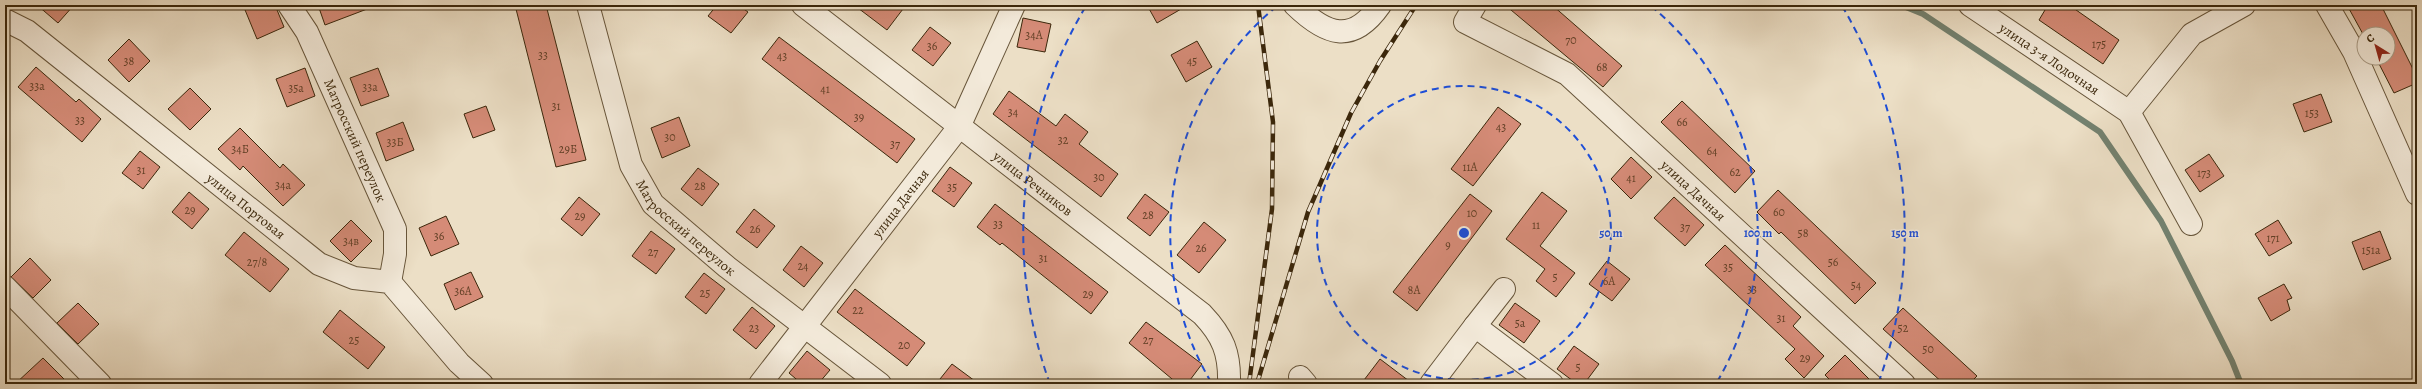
<svg xmlns="http://www.w3.org/2000/svg" width="2422" height="389" viewBox="0 0 2422 389" font-family="Alegreya,serif">
<style>
.lines{fill:none;stroke-linecap:round;stroke-linejoin:round}
.stream{stroke:#73816f;stroke-width:6}
.building{fill:#d58b77;stroke:#3b270b}
.minor-casing{stroke:#67553a;stroke-width:24}
.minor{stroke:#f3eada;stroke-width:22}
.rail-casing{stroke:#3b270b;stroke-width:4.5}
.rail{stroke:#f3eada;stroke-width:3;stroke-dasharray:9;stroke-linecap:butt}
.ring{fill:none;stroke:#1d4ed8;stroke-width:2;stroke-dasharray:7 5}
.labels{text-anchor:middle;stroke-width:3;stroke-linejoin:round;paint-order:stroke}
.number-label{font-size:12px;fill:#624026}
.street-label{font-size:14px;fill:#3b270b;stroke:#f3eada}
.centre{fill:#1d4ed8;stroke:#f3eada;stroke-width:2}
.ring-label{font-size:12px;text-anchor:middle;font-weight:bold;fill:#1d4ed8;stroke:#f3eada;stroke-width:3;stroke-linejoin:round;paint-order:stroke}
</style>
<rect width="100%" height="100%" fill="#ecdfc6"/>
<filter id="stains"><feTurbulence type="fractalNoise" baseFrequency=".005" numOctaves="4"/><feColorMatrix values="0 0 0 0 .2 0 0 0 0 .09 0 0 0 0 .02 0 0 0 .5 -.17"/></filter>
<radialGradient id="worn" r=".72"><stop offset=".6" stop-color="#630" stop-opacity="0"/><stop offset="1" stop-color="#630" stop-opacity=".3"/></radialGradient>
<g class="lines">
<!-- stream -->
<polyline class="stream" points="1901,5 1923,14 2100,132 2161,221 2232,361 2241,384"/>
</g>
<!-- building -->
<g class="building">
<polygon points="37,5 74,5 58,23"/>
<polygon points="243,5 275,5 284,27 257,39"/>
<polygon points="318,5 375,5 375,6 325,25"/>
<polygon points="515,5 546,5 586,160 556,167"/>
<polygon points="717,5 738,5 748,12 731,33 708,16"/>
<polygon points="854,5 906,5 887,30"/>
<polygon points="1147,5 1188,5 1157,23"/>
<polygon points="1505,5 1552,5 1622,66 1603,87"/>
<polygon points="2048,5 2069,5 2119,40 2103,64 2039,20"/>
<polygon points="2347,5 2381,5 2417,77 2417,83 2394,93 2376,58 2388,58 2388,34 2364,34 2364,36"/>
<polygon points="1023,18 1051,24 1045,52 1017,47"/>
<polygon points="930,27 951,43 933,66 912,50"/>
<polygon points="779,37 915,139 897,163 762,59"/>
<polygon points="129,39 150,61 129,82 108,60"/>
<polygon points="1197,41 1212,67 1186,82 1171,55"/>
<polygon points="36,67 76,102 79,99 101,119 82,142 18,87"/>
<polygon points="305,68 315,96 287,107 276,79"/>
<polygon points="378,68 389,96 361,106 350,78"/>
<polygon points="190,88 211,109 190,130 168,109"/>
<polygon points="1009,91 1056,126 1065,114 1088,132 1079,144 1118,174 1101,197 993,114"/>
<polygon points="2321,94 2332,122 2304,132 2293,104"/>
<polygon points="1682,101 1755,171 1735,193 1661,122"/>
<polygon points="486,106 495,130 473,138 464,114"/>
<polygon points="1498,107 1521,124 1473,186 1451,169"/>
<polygon points="679,117 690,146 662,158 651,128"/>
<polygon points="403,122 414,150 386,161 376,133"/>
<polygon points="240,128 280,168 283,164 305,185 283,206 243,166 240,170 218,149"/>
<polygon points="140,151 160,167 143,189 122,173"/>
<polygon points="2209,154 2224,176 2200,192 2185,170"/>
<polygon points="1631,157 1652,177 1631,199 1611,179"/>
<polygon points="950,167 972,183 954,207 932,191"/>
<polygon points="698,168 719,184 702,206 681,189"/>
<polygon points="1778,190 1876,283 1855,304 1781,232 1779,234 1757,212"/>
<polygon points="189,192 209,209 192,229 172,212"/>
<polygon points="1542,192 1567,211 1540,246 1575,273 1556,297 1536,281 1545,269 1506,239"/>
<polygon points="1145,194 1169,212 1150,236 1127,218"/>
<polygon points="1470,194 1492,211 1417,311 1393,292"/>
<polygon points="579,197 600,214 582,236 561,219"/>
<polygon points="1674,197 1704,225 1685,246 1654,218"/>
<polygon points="995,204 1108,292 1091,314 1002,243 1000,245 977,227"/>
<polygon points="754,209 775,226 757,248 736,232"/>
<polygon points="446,216 459,244 431,256 419,228"/>
<polygon points="351,220 372,241 351,262 330,241"/>
<polygon points="2278,220 2292,243 2269,256 2255,234"/>
<polygon points="1204,222 1226,240 1199,273 1177,255"/>
<polygon points="651,231 675,249 656,274 632,256"/>
<polygon points="2380,231 2391,259 2363,270 2352,242"/>
<polygon points="244,232 289,269 270,292 225,255"/>
<polygon points="1725,245 1801,317 1793,326 1824,356 1804,378 1785,359 1795,349 1705,265"/>
<polygon points="801,246 823,263 804,287 783,270"/>
<polygon points="30,258 51,280 33,298 11,277"/>
<polygon points="1607,261 1630,279 1612,301 1589,284"/>
<polygon points="471,272 483,297 455,310 444,284"/>
<polygon points="704,273 725,289 706,314 685,297"/>
<polygon points="2284,284 2292,298 2287,300 2290,310 2271,321 2258,298"/>
<polygon points="855,289 925,343 907,366 837,312"/>
<polygon points="78,303 99,324 78,344 57,323"/>
<polygon points="1515,303 1540,321 1524,343 1499,325"/>
<polygon points="752,307 775,326 756,349 733,330"/>
<polygon points="1903,308 1977,376 1969,384 1944,384 1883,329"/>
<polygon points="340,310 385,347 368,369 323,332"/>
<polygon points="1146,322 1202,364 1187,384 1178,384 1129,343"/>
<polygon points="1574,346 1599,364 1584,384 1577,384 1557,369"/>
<polygon points="807,351 830,370 818,384 802,384 789,373"/>
<polygon points="1845,355 1874,384 1834,384 1825,375"/>
<polygon points="43,358 69,384 15,384"/>
<polygon points="1380,359 1413,384 1361,384"/>
<polygon points="952,364 979,384 936,384"/>
</g>
<g class="lines">
<!-- minor casing -->
<g class="minor-casing">
<g id="minor">
<path id="s1" d="M289,5l18,27 88,197v25l-5,28"/>
<path id="s2" d="M588,5l43,160 22,39 74,63 153,117"/>
<path id="s3" d="M803,5l399,309c21,22 28,39 27,70"/>
<path d="M1295,5c31,30 57,40 85,0"/>
<path id="s4" d="M1475,5l-10,17 102,52 337,310"/>
<path id="s5" d="M1970,5l159,107 62,112"/>
<polyline points="2327,5 2354,52 2417,194"/>
<path id="s6" d="M5,20l22,11 292,233 35,14 36,4 69,81 23,21"/>
<polyline points="2129,112 2192,34 2244,5"/>
<polyline points="5,287 100,384"/>
<polyline points="1475,326 1504,289"/>
<polyline points="1300,377 1306,384"/>
<path id="s7" d="M760,384l199,-257 55,-122"/>
<polyline points="1431,384 1475,326 1552,384"/>
</g>
</g>
<!-- minor -->
<use href="#minor" class="minor"/>
<!-- rail casing -->
<g class="rail-casing">
<g id="rail">
<polyline points="1249,384 1272,209 1273,122 1258,5"/>
<polyline points="1257,384 1308,212 1351,113 1380,61 1416,5"/>
</g>
</g>
<!-- rail -->
<use href="#rail" class="rail"/>
</g>
<!-- distance rings -->
<g class="ring">
<circle cx="1464" cy="233" r="147"/>
<path d="M1211 382A294 294 0 0 1 1277 6M1651 6A294 294 0 0 1 1717 382"/>
<path d="M1050 384A441 441 0 0 1 1086 6M1842 6A441 441 0 0 1 1878 384"/>
</g>
<g class="labels">
<!-- number labels -->
<g class="number-label">
<text x="1034" y="39">34А</text>
<text x="1571" y="44">70</text>
<text x="2099" y="48">175</text>
<text x="932" y="50">36</text>
<text x="543" y="59">33</text>
<text x="782" y="60">43</text>
<text x="129" y="65">38</text>
<text x="1192" y="65">45</text>
<text x="1602" y="71">68</text>
<text x="37" y="90">33а</text>
<text x="370" y="91">33а</text>
<text x="296" y="92">35а</text>
<text x="825" y="93">41</text>
<text x="556" y="110">31</text>
<text x="1013" y="116">34</text>
<text x="2312" y="117">153</text>
<text x="859" y="121">39</text>
<text x="80" y="124">33</text>
<text x="1682" y="126">66</text>
<text x="1501" y="131">43</text>
<text x="670" y="141">30</text>
<text x="1063" y="144">32</text>
<text x="395" y="146">33Б</text>
<text x="895" y="148">37</text>
<text x="240" y="153">34Б</text>
<text x="568" y="153">29Б</text>
<text x="1712" y="155">64</text>
<text x="1470" y="171">11А</text>
<text x="141" y="174">31</text>
<text x="1735" y="176">62</text>
<text x="2204" y="177">173</text>
<text x="1099" y="181">30</text>
<text x="1631" y="182">41</text>
<text x="283" y="189">34а</text>
<text x="700" y="190">28</text>
<text x="952" y="191">35</text>
<text x="190" y="214">29</text>
<text x="1779" y="216">60</text>
<text x="1472" y="217">10</text>
<text x="1148" y="219">28</text>
<text x="580" y="220">29</text>
<text x="998" y="228">33</text>
<text x="1536" y="229">11</text>
<text x="1685" y="231">37</text>
<text x="755" y="233">26</text>
<text x="1803" y="237">58</text>
<text x="439" y="240">36</text>
<text x="2273" y="242">171</text>
<text x="351" y="245">34в</text>
<text x="1448" y="249">9</text>
<text x="1201" y="252">26</text>
<text x="2371" y="254">151а</text>
<text x="653" y="256">27</text>
<text x="1043" y="262">31</text>
<text x="257" y="266">27/8</text>
<text x="1833" y="266">56</text>
<text x="803" y="270">24</text>
<text x="1728" y="271">35</text>
<text x="1555" y="281">5</text>
<text x="1609" y="285">6А</text>
<text x="1856" y="289">54</text>
<text x="1752" y="293">33</text>
<text x="1414" y="294">8А</text>
<text x="463" y="295">36А</text>
<text x="705" y="297">25</text>
<text x="1088" y="298">29</text>
<text x="858" y="314">22</text>
<text x="1781" y="322">31</text>
<text x="1520" y="327">5а</text>
<text x="754" y="332">23</text>
<text x="1903" y="332">52</text>
<text x="354" y="344">25</text>
<text x="1148" y="344">27</text>
<text x="904" y="349">20</text>
<text x="1928" y="353">50</text>
<text x="1805" y="362">29</text>
<text x="1578" y="371">5</text>
</g>
<!-- street labels -->
<g class="street-label">
<text dy="5" stroke="none"><textPath href="#s5" startOffset="96">улица 3-я Лодочная</textPath></text>
<text dy="5" stroke="none"><textPath href="#s1" startOffset="151">Матросский переулок</textPath></text>
<text dy="5" stroke="none"><textPath href="#s3" startOffset="291">улица Речников</textPath></text>
<text dy="5" stroke="none"><textPath href="#s4" startOffset="306">улица Дачная</textPath></text>
<text dy="5" stroke="none"><textPath href="#s7" startOffset="229">улица Дачная</textPath></text>
<text dy="5" stroke="none"><textPath href="#s6" startOffset="305">улица Портовая</textPath></text>
<text dy="5" stroke="none"><textPath href="#s2" startOffset="250">Матросский переулок</textPath></text>
</g>
</g>
<circle cx="1464" cy="233" r="6" class="centre"/>
<g class="ring-label">
<text x="1611" y="237">50 m</text>
<text x="1758" y="237">100 m</text>
<text x="1905" y="237">150 m</text>
</g>
<!-- margin -->
<rect width="2422" height="389" fill="none" stroke="#ecdfc6" stroke-width="20"/>
<rect x="6" y="6" width="2410" height="377" fill="none" stroke="#3b270b" stroke-width="2"/>
<rect x="10" y="10" width="2402" height="369" fill="none" stroke="#3b270b"/>
<!-- north arrow -->
<g transform="translate(2376 46) rotate(323)"><circle r="19" fill="#f3eada" stroke="#a99c87"/>
<path d="M0-3L7 15L0 10L-7 15Z" fill="#8f2418"/>
<text y="-6" font-size="11" font-weight="bold" text-anchor="middle" fill="#3b270b">С</text>
</g>
<rect width="100%" height="100%" filter="url(#stains)"/>
<rect width="100%" height="100%" fill="url(#worn)"/>
</svg>
